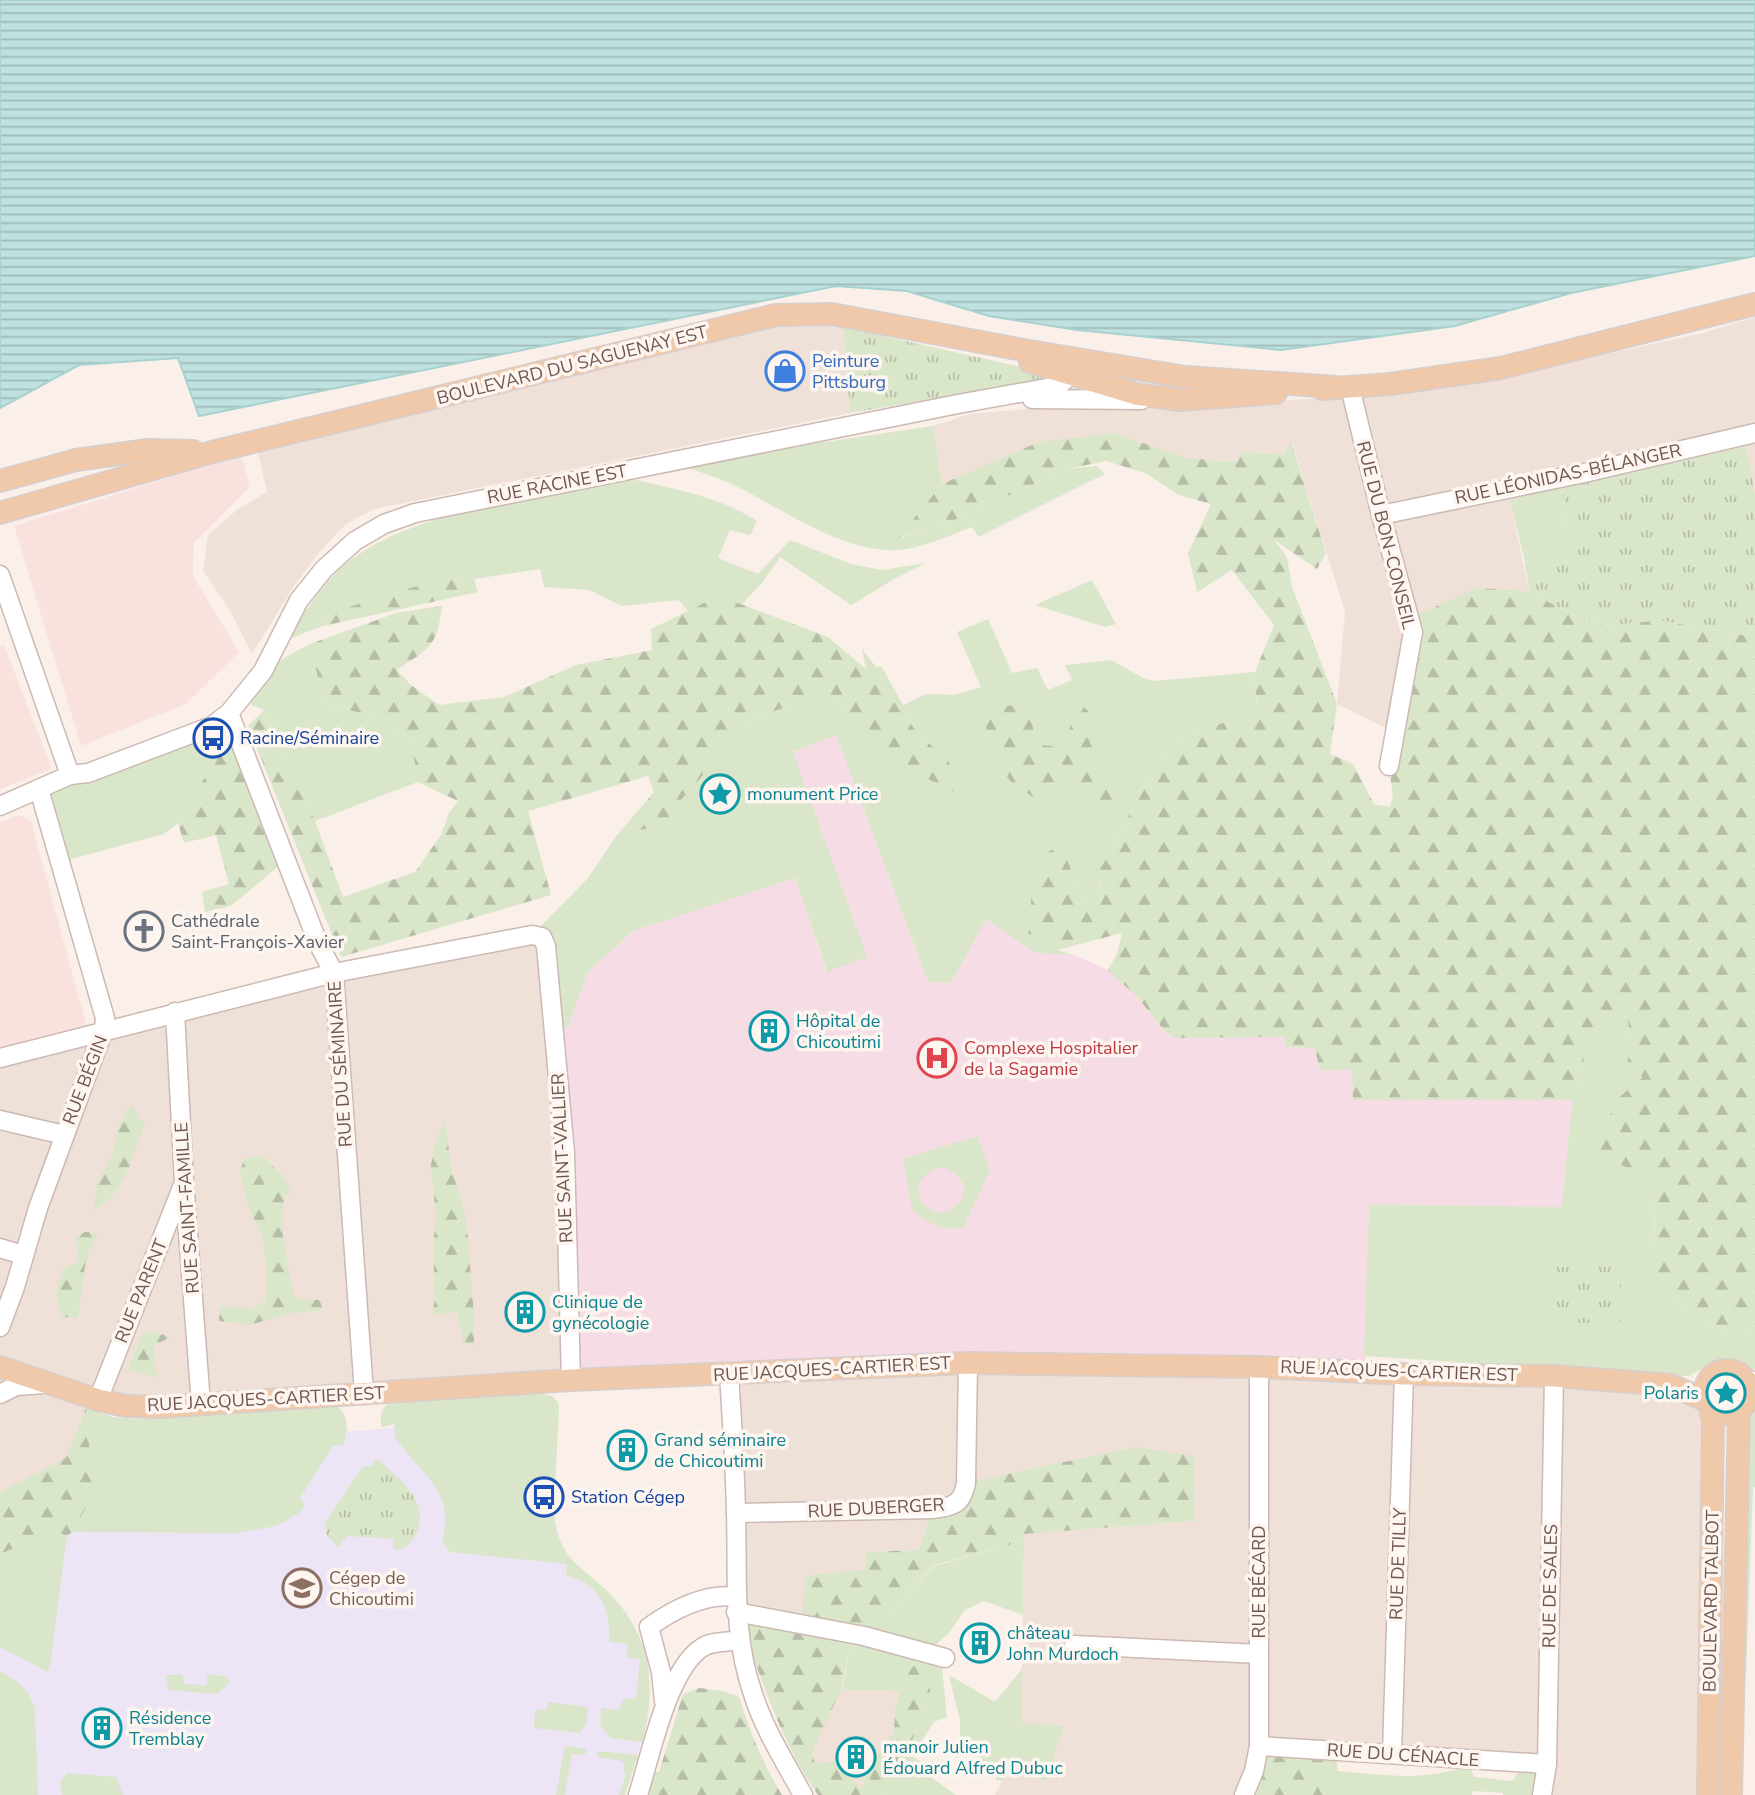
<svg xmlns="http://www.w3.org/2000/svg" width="1755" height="1795" viewBox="0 0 1755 1795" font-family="'Nunito Sans',sans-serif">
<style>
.residential{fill:#f0e1d8}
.commercial{fill:#f9e1de}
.education{fill:#ede5f6}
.medical{fill:#f6dde5}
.green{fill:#dae6c9;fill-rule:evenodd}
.forest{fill:url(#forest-firs)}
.park{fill:url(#park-tufts)}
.water{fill:url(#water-rules);stroke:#a7d2d0;stroke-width:2}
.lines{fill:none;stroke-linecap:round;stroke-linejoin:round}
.minor-casing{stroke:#cdb9b3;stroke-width:21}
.major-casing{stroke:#d7cfce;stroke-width:24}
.minor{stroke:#fff;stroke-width:18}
.major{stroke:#f0c8aa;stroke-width:21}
.labels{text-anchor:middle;stroke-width:7;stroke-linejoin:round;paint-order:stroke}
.shop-label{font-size:18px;fill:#366cbe;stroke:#fdf5ef;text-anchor:start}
.street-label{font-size:18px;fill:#715550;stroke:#fdf5ef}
.transit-label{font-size:18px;fill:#164399;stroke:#fdf5ef;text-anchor:start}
.culture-label{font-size:18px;fill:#0d838f;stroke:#fdf5ef;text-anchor:start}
.worship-label{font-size:18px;fill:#5b616d;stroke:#fdf5ef;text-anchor:start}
.health-label{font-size:18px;fill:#be3a42;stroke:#fdf5ef;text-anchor:start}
.education-label{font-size:18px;fill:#785e54;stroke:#fdf5ef;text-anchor:start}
</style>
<defs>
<pattern id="forest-firs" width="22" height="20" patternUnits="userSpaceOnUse" patternTransform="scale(1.75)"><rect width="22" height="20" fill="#dae6c9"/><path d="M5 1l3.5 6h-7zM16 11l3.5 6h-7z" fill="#b5bda6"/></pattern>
<pattern id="park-tufts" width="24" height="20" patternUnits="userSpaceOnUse" patternTransform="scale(1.75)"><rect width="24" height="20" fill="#dae6c9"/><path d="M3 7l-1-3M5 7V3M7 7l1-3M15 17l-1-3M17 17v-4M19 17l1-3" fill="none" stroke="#b5bda6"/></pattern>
<pattern id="water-rules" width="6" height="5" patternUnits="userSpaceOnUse" patternTransform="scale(1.75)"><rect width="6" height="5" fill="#bfe1df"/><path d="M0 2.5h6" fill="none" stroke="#a0b9b7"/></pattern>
</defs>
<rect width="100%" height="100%" fill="#faf0e9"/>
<!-- residential -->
<g class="residential">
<polygon points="1755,317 1755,494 1746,446 1510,500 1529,591 1477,588 1394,732 1337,704 1345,612 1292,442 1284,455 1244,451 1236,462 1188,458 1113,433 1039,443 942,484 933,426 969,414 1060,406 1232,405 1365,394 1505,376 1703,333"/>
<polygon points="786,324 843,327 850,413 374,509 346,524 322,549 294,586 252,654 230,611 203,571 208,535 238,509 267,492 257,448"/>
<polygon points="532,935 546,946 571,1380 126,1406 24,1375 0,1394 0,1058"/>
<polygon points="968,1363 1554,1376 1707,1401 1708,1795 1542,1795 1547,1765 1259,1746 1243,1795 995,1795 1010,1766 1044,1782 1063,1727 1021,1723 1024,1534 1195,1521 1134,1447 967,1483 964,1495 932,1509 919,1550 867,1552 867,1569 803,1623 736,1612 729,1374"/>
<polygon points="28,1390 86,1408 67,1458 0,1492 0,1400"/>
<polygon points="841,1690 901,1691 895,1706 894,1731 871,1765 861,1791 836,1761 815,1764 811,1752"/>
</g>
<!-- commercial -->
<g class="commercial">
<polygon points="241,455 250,487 194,543 193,576 239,652 186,704 81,746 14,526"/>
<polygon points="4,645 52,769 0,789 0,647"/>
<polygon points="19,815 31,821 88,1031 0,1052 0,822"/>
</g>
<!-- education -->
<polygon class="education" points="542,1394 553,1396 559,1405 554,1508 555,1522 560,1540 568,1556 580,1569 610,1594 624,1610 644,1648 649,1669 649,1716 625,1795 0,1795 0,1492 66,1458 86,1408 113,1417 133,1419 334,1405 341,1409 345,1416 347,1431 363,1431 394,1427 395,1423 465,1396"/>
<!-- medical -->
<polygon class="medical" points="836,735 928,982 951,983 985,919 1000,927 1036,953 1074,955 1108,970 1138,998 1162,1028 1173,1038 1283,1037 1286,1047 1314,1048 1352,1069 1353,1099 1572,1100 1562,1207 1369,1204 1365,1372 1259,1367 571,1380 554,1030 568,1026 588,972 633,931 795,878 826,971 793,752"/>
<!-- green -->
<g class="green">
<path d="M933,426l9,58 -42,54 46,-14 121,-55 30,-3 8,8 -126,63 -7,-10c-21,8 -43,18 -65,22 -59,10 -127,-43 -178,-66 -13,-6 -27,-10 -40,-15l109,-22z"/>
<path d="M636,480c43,10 84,17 121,41l-7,14 -20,-5 -12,28 40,16 32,-34 61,24 31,6 44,-7 -30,15 -45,27 -71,-48 -18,26 -22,23c-19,-11 -34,-4 -52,5l-9,-11 -57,6 -33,-16 -45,-3 -4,-18 -66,10 -31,-1 -124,39 4,9 -35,13c16,-26 34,-56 59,-76 49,-39 113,-50 173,-63 39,-8 76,-17 116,-20z"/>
<polygon points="1562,487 1569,539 1560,556 1525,562 1510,500"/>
<polygon points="1092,580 1116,624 1105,627 1035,605"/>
<polygon points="988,619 1012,673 1037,668 1048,690 1072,680 1065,665 1111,660 1145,679 1154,681 1255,672 1257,709 1171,744 1135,803 1111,851 1100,881 1102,902 1077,904 1070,867 1031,888 1031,922 1028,933 1045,935 1057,950 1074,955 1036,953 986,919 951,983 928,982 836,735 793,752 867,957 827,972 795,878 633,931 588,972 568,1026 554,1030 546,946 532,935 588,878 617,835 673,823 670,811 754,718 787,707 838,698 854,724 948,760 916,732 903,710 866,669 862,649 876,667 882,667 903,705 926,694 954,695 981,687 957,632"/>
<path d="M310,644l14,59 47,13 40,24 7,42 -103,39 -51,-111 -13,-5c1,-32 34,-48 59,-61z"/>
<polygon points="229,713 239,740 203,803 164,834 60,862 39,789"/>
<path d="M1613,1014l14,3 4,24 -5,31 18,5 10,101 1,90 42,59 58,3v40l-25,-11 -10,1 -31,16h-18l-307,-20 5,-152 193,3 10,-107 5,-4c5,-26 9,-70 36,-82z"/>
<path d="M977,1136l13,34 -26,56c-18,8 -39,-4 -52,-17l-9,-50zM942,1167c16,6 30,19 17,36 -24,31 -68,-22 -17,-36z"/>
<path d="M542,1394l11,2 6,9 -5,103c1,51 27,56 57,87 41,43 46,92 31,147l-32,-4 -10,-13 1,-17 17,2 6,-12 12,1 4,-40 -13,-2 1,-13 -19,-2c3,-33 -10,-58 -43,-67l1,-11 -117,-12 -8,-11c15,-52 -24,-68 -47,-104v-13l-13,3c-3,-11 -1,-18 8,-25l75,-6z"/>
<path d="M334,1405c16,9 14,24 9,40l-10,1 -33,52 5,7 -5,7 -17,11 -12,4 -36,6 -163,-1 -5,4 -17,129 -2,7 -48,-25v-155l66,-34 20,-50 27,9 20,2z"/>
<polygon points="1755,1412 1755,1487 1753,1488 1746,1675 1738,1673 1744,1428"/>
<polygon points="1024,1534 1023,1615 984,1601 965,1610 948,1634 926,1653 942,1668 947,1717 934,1722 912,1756 928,1766 928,1775 956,1795 883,1795 902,1763 930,1699 910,1670 901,1691 842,1690 850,1649 887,1615 934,1566 1009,1545"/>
<polygon points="1022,1669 1022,1723 1064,1726 1045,1782 1010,1766 1002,1781 996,1780 996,1771 969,1751 960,1737 960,1721 949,1675 995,1702"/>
<path d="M0,1671c17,9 30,19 35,38l3,86h-38z"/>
<polygon points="207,1674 225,1676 231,1682 216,1694 168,1690 166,1675 183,1675 184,1684 207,1685"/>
<polygon points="548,1702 588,1707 586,1724 579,1733 534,1728 535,1709 547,1710"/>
<polygon points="565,1746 586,1749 585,1755 572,1754 565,1795 556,1795"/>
<path d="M1326,1750l9,1 3,20c39,3 80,10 119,-2l1,-11 9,1 7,18 38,4 8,-11 27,-6 -5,31h-39v-2l-30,-2 -1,4h-137z"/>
<polygon points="598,1751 638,1755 625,1795 619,1795 626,1774 623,1771 625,1764 622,1761 597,1757"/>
<polygon points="67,1773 116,1777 123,1795 62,1795 60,1782"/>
</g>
<!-- forest -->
<g class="forest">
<path d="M1113,433l75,25 47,4 8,-11 41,4 7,-14 35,112 -9,16 -43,-29 13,17 5,30 45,117 -7,50 23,10 21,40 16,3 3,-10 -4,-31 21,-148 68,-30 51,3 44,24 34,11 51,-6 97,17v693l-58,-3 -42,-59 -1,-90 -59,-23 21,-55 27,-23 -17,-5 5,-31 -4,-24 -14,-3c-27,13 -31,55 -36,82l-5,4h-219l-1,-31 -31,2 -7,-23 -28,-1 -3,-10 -110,1 -11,-10 -24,-30 -30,-28 9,-16 5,-21 -65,17 -12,-15 -17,-1 3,-12v-34l12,-34 18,-8 9,21 7,37 25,-2 -4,-54 13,3 24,-48 36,-59 86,-35 -2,-37 19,-47 -42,-55 -35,22 -9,-39 23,-49 -32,-9 -34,-22 -39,-12 -39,8 -121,55 -48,14 44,-54 97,-42z"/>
<polygon points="443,578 474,579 478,592 323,626 319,616"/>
<path d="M710,600h20l98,37 38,32 37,41 13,22 32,28 10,34 -76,-38 -28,-32 -16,-26 -51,9 -33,11 -83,93 2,12 -56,12 37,-43 -6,-16 -120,35 23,84 -210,62 -93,-231 16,-16 51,111 28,76 72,-25 26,-37 8,-22 9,-12 -40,-19 -7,-42 -40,-24 -47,-13 -14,-59 86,-31 46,-7c-5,42 -13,42 -45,64l14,15 28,20 65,-8 72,-32 76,-15 -1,-21z"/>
<polygon points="1078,701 1092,715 1090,743 1105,773 1113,804 1098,803 1071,786 1045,805 1011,782 990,753 983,709 1013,705 1031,717 1036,744 1064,748"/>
<polygon points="239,740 286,860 231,906 205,912 202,892 229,884 216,835 184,843 178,823 203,803 199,787 220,752"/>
<polygon points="131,1105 145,1124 126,1175 112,1197 94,1210 97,1182 113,1156 118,1126"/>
<polygon points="445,1119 451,1168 466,1216 473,1303 474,1345 463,1342 457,1312 432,1315 435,1298 433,1248 436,1217 431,1165 437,1137"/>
<polygon points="263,1156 279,1172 291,1190 284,1199 283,1237 294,1298 320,1300 323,1310 294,1313 248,1325 219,1321 219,1306 253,1309 266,1300 267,1277 262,1233 250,1213 240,1174 244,1158"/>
<path d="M85,1232l13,1c-18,28 -13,54 -21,85l-15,-1 -6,-22 6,-24 16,-10 -2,-24z"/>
<polygon points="156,1332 170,1337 154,1346 157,1378 128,1369 143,1333"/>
<polygon points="86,1408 93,1495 72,1532 67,1536 55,1531 0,1554 0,1492 66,1458"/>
<path d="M1134,1447l61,9v65l-171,13 -15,11 -75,20 -47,50 -37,34 -9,41 -29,62 3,12 21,-3 25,29 10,-25 23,-34 1,-25 15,-36 16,-17 4,22v24l-28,64 -19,32h-65c-39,-54 -57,-121 -82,-183l66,11 3,-47 61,-7v-17l53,-2 13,-41 13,-1 21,-25z"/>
<path d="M699,1688l24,3 16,6c11,35 24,67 43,98h-135l8,-23h4l24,-78z"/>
<polygon points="1259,1746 1326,1750 1335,1795 1241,1795"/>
</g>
<!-- park -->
<g class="park">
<polygon points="843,327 1026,368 1054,379 850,413"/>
<polygon points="1746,446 1755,494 1755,637 1658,620 1607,626 1573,615 1529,591 1525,562 1559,556 1558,548 1569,539 1562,487"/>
<rect x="1557" y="1267" width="64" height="56"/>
<path d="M377,1459c22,19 56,44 38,77 -6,11 -12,13 -22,14v-11l-46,-3 -7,10h-3l-10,-10 -2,-13 37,-56 10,-2z"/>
</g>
<!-- water -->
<polygon class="water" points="0,0 1755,0 1755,256 1571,293 1455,326 1281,350 1077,330 989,316 907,291 836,286 199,416 178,358 79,365 0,408"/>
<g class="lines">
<!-- minor casing -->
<g class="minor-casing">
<g id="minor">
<polyline points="1350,387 1381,515 1413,632 1389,766"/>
<polyline points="1032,399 1141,400"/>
<polyline points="1381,515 1584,473 1755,433"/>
<polyline points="0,575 70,775"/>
<polyline points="229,713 318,943 334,973 364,1393"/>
<polyline points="0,806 70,775 88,773 212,726 229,713 263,671 299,600 324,569 355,541 384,524 415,513 958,404 1058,386 1079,367"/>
<polyline points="175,1012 184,1181 201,1404"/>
<polyline points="0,1058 334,973 532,935 542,937 546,946 565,1153 571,1380"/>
<polyline points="0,1120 64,1135"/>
<polyline points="0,1248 23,1255"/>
<polyline points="0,1327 15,1287 38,1208 104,1029 105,1018 39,789"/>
<path d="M729,1374c3,46 6,93 7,139 2,63 -4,121 17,181 11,35 32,68 50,101"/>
<polyline points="1742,1377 1755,1382"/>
<polyline points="0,1394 16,1386 44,1384"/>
<polyline points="98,1400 183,1185"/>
<polyline points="1744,1405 1755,1397"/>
<path d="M736,1513l196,-4c20,-2 30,-4 34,-26l2,-120"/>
<polyline points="736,1612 864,1636 945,1658"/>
<polyline points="1074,1645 1259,1654"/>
<path d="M664,1701l-3,-29 -12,-45c24,-17 57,-34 87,-30"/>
<polyline points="1259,1746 1547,1764"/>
<polyline points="1392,1754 1404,1374"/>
<path d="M638,1795c12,-37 31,-134 69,-150 9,-4 23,-3 33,-5"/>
<polyline points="1244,1795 1254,1771 1259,1746 1259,1367"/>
<polyline points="1542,1795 1547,1764 1554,1376"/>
</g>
</g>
<!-- major casing -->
<g class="major-casing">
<g id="major">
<polyline points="1030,362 1136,394 1181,400 1276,393"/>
<polyline points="1322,389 1390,384 1501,368 1755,304"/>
<polyline points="0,481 76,460 148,450 193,451"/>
<polyline points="0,513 216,451 776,315 832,314 1023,350 1185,377 1336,387"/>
<polyline points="0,1367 98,1400 126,1406 160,1407 571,1380 968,1363 1259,1367 1404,1374 1554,1376 1671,1385 1707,1401"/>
<circle cx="1727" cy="1392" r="22"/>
<polyline points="1708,1795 1713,1421 1710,1407"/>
<polyline points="1731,1795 1739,1409"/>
</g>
</g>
<!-- minor -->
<use href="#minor" class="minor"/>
<!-- major -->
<use href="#major" class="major"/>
</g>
<!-- icons -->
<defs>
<g id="shop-ring" transform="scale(2.0125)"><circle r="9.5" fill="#fdf5ef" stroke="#3f7fe0" stroke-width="1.5"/><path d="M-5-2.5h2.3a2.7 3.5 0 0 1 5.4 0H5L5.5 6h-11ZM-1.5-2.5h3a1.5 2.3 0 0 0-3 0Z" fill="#3f7fe0"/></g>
<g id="bus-ring" transform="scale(2.0125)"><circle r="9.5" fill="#fdf5ef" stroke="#1a4fb4" stroke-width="1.5"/><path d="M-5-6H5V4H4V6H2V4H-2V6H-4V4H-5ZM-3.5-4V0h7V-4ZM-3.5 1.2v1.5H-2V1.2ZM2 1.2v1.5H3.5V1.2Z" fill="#1a4fb4"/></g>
<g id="sight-ring" transform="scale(2.0125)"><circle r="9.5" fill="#fdf5ef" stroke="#0f9aa8" stroke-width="1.5"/><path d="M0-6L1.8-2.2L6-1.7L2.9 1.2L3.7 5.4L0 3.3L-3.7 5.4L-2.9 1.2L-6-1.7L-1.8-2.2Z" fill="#0f9aa8"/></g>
<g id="church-ring" transform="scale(2.0125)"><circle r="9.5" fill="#fdf5ef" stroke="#6b7280" stroke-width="1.5"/><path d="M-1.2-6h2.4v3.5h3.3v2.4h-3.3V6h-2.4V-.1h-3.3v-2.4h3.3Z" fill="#6b7280"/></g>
<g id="building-ring" transform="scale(2.0125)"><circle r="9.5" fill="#fdf5ef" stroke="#0f9aa8" stroke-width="1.5"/><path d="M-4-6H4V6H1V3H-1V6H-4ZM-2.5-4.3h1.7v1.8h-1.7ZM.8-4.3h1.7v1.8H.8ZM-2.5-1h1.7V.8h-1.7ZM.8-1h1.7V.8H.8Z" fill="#0f9aa8"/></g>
<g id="hospital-ring" transform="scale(2.0125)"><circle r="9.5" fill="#fdf5ef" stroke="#e0444e" stroke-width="1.5"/><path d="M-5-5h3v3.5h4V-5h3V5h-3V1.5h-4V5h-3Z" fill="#e0444e"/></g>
<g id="university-ring" transform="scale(2.0125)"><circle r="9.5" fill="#fdf5ef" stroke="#8d6e63" stroke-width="1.5"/><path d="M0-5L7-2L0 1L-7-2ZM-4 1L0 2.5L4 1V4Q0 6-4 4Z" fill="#8d6e63"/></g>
</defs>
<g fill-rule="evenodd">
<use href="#shop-ring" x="785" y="371"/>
<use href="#bus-ring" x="213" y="738"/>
<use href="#sight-ring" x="720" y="794"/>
<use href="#church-ring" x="144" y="931"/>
<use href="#building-ring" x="769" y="1031"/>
<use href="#hospital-ring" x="937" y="1058"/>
<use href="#building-ring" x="525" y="1312"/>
<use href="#sight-ring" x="1726" y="1393"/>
<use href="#building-ring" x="627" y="1450"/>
<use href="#bus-ring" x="544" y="1497"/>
<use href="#university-ring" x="302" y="1588"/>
<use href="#building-ring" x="980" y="1643"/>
<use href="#building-ring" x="102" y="1728"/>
<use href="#building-ring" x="856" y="1757"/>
</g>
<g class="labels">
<!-- shop labels -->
<g class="shop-label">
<text x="812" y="367">Peinture<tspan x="812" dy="21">Pittsburg</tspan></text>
</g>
<!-- street labels -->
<g class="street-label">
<text transform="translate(572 365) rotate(-14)" y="6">BOULEVARD DU SAGUENAY EST</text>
<text transform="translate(1568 474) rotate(-12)" y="6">RUE LÉONIDAS-BÉLANGER</text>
<text transform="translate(557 484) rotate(-11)" y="6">RUE RACINE EST</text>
<text transform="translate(1386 535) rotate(76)" y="6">RUE DU BON-CONSEIL</text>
<text transform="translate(340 1064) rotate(-94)" y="6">RUE DU SÉMINAIRE</text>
<text transform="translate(85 1080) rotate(-69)" y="6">RUE BÉGIN</text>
<text transform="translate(562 1158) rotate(-93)" y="6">RUE SAINT-VALLIER</text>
<text transform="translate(187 1208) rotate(-94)" y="6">RUE SAINT-FAMILLE</text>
<text transform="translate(141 1291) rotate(-68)" y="6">RUE PARENT</text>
<text transform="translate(832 1369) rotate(-3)" y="6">RUE JACQUES-CARTIER EST</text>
<text transform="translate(1399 1371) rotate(2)" y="6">RUE JACQUES-CARTIER EST</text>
<text transform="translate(266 1399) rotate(-3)" y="6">RUE JACQUES-CARTIER EST</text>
<text transform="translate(876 1508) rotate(-3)" y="6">RUE DUBERGER</text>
<text transform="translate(1398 1564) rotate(-88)" y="6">RUE DE TILLY</text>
<text transform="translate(1259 1582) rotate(-90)" y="6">RUE BÉCARD</text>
<text transform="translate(1550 1586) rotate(-89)" y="6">RUE DE SALES</text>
<text transform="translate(1711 1601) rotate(-89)" y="6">BOULEVARD TALBOT</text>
<text transform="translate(1403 1755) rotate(4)" y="6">RUE DU CÉNACLE</text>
</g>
<!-- transit labels -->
<g class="transit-label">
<text x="240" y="744">Racine/Séminaire</text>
<text x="571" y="1503">Station Cégep</text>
</g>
<!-- culture labels -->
<g class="culture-label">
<text x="747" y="800">monument Price</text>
<text x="796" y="1027">Hôpital de<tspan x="796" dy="21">Chicoutimi</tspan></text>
<text x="552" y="1308">Clinique de<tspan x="552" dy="21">gynécologie</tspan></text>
<text x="1699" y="1399" text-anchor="end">Polaris</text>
<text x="654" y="1446">Grand séminaire<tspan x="654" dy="21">de Chicoutimi</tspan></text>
<text x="1007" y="1639">château<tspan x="1007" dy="21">John Murdoch</tspan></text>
<text x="129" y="1724">Résidence<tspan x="129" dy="21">Tremblay</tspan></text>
<text x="883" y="1753">manoir Julien<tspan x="883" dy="21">Édouard Alfred Dubuc</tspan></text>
</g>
<!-- worship labels -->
<g class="worship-label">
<text x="171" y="927">Cathédrale<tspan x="171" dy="21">Saint-François-Xavier</tspan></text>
</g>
<!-- health labels -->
<g class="health-label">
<text x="964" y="1054">Complexe Hospitalier<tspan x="964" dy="21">de la Sagamie</tspan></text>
</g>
<!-- education labels -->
<g class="education-label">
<text x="329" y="1584">Cégep de<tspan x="329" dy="21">Chicoutimi</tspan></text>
</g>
</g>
</svg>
